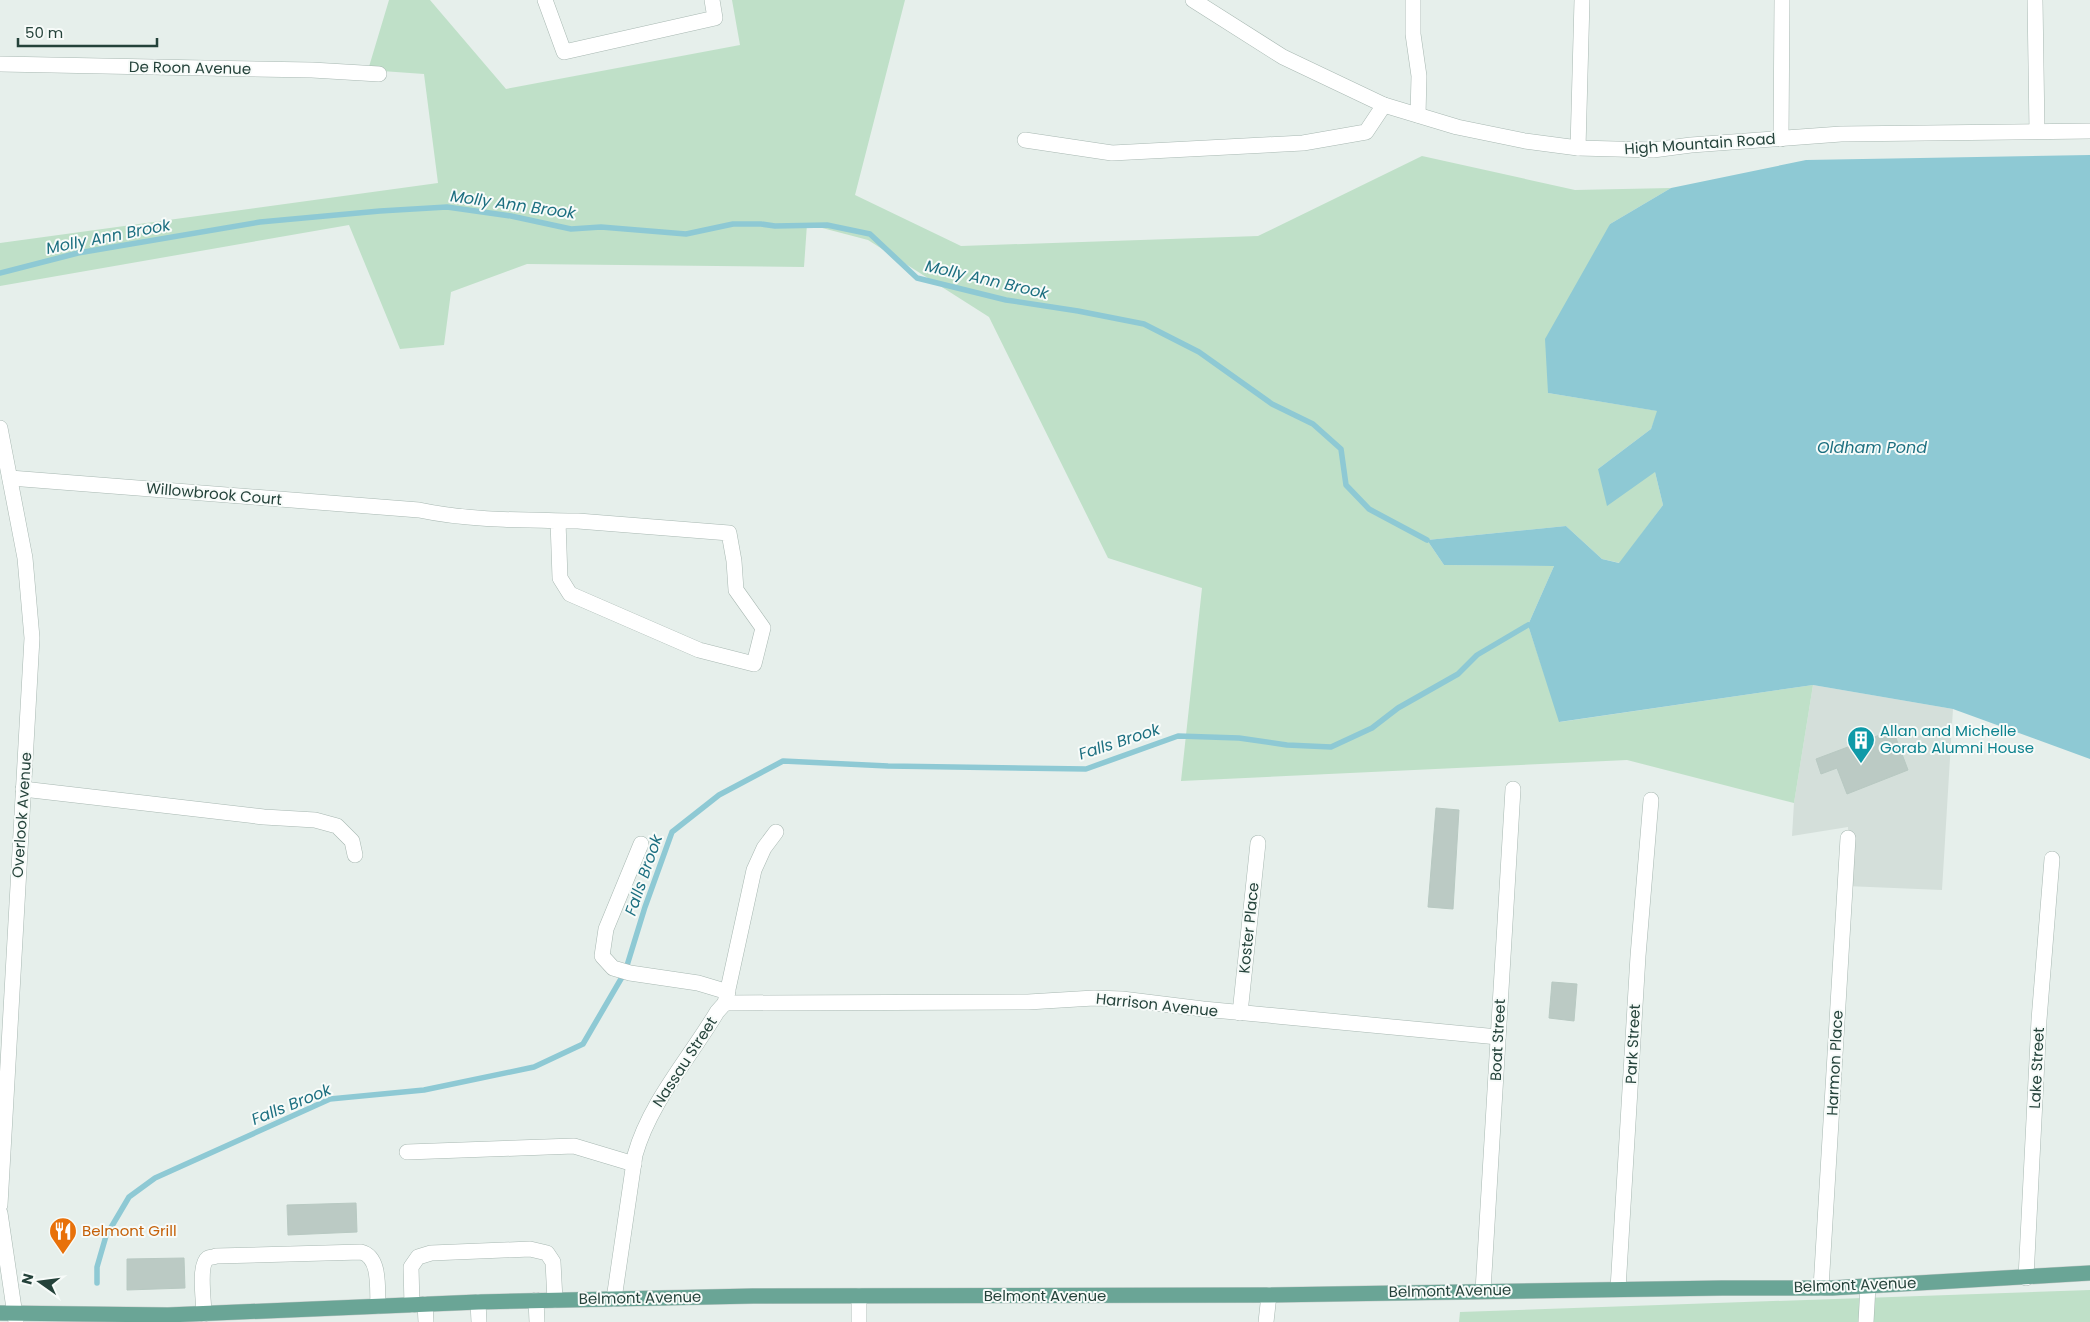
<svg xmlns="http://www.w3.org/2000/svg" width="2090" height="1322" viewBox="0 0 2090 1322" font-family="Poppins,sans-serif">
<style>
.built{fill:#d4dfda}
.green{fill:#bfe0c8}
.water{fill:#8ec9d4}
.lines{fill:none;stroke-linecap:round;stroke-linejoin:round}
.stream{stroke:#8ec9d4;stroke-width:5.5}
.building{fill:#bbcac4;stroke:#b8c9c2}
.minor-casing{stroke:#a8b8b2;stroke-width:16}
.major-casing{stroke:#c2cac8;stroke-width:16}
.minor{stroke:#fff;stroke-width:15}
.major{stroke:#6aa596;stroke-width:15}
.labels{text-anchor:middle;stroke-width:4;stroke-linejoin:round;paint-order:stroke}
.street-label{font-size:15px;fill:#24423a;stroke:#f7fbf9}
.culture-label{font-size:15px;fill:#0d838f;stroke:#f7fbf9;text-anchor:start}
.food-label{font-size:15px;fill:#c56008;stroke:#f7fbf9;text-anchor:start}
.water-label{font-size:16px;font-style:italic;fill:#1c6f80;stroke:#f7fbf9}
</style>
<rect width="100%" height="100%" fill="#e6efeb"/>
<!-- built -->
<polygon class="built" points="1813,685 1953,709 1942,890 1846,886 1848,827 1792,836 1794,803"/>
<!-- green -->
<g class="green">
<polygon points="389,0 430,0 506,89 740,45 732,0 905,0 855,195 961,246 1258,236 1422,156 1575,190 1671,188 1610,224 1548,393 1658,411 1651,429 1598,469 1655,472 1663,505 1620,563 1602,559 1566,526 1427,540 1444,565 1554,566 1528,625 1560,722 1813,685 1794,803 1627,760 1181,781 1202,588 1108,558 989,317 868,240 807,224 804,267 527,264 451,292 444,345 400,349 349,225 0,286 0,243 438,183 424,74 368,70"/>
<polygon points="2090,1290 2090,1322 1459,1322 1460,1312"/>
</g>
<!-- water -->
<polygon class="water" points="2090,155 2090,759 1953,709 1813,685 1559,722 1528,625 1554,566 1444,565 1427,540 1566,526 1602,559 1619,563 1663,505 1655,472 1607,506 1598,469 1651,429 1657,411 1548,393 1545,339 1610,224 1671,188 1806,160"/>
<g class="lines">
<!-- stream -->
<g class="stream">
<polyline points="0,273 78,253 260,222 380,211 447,207 511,216 571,229 601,227 686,234 733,224 761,224 775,226 827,225 870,234 917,278 1006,300 1078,311 1144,324 1199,352 1272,404 1313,424 1341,449 1346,485 1369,509 1427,540"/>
<polyline points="97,1283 97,1267 106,1236 129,1197 155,1178 330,1099 424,1090 534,1067 583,1044 625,972 645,907 672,832 719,795 783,761 888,766 1086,769 1178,736 1239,738 1287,745 1331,747 1372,728 1398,708 1458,674 1477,655 1528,625"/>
</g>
</g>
<!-- building -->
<g class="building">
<polygon points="1893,730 1908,770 1847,794 1837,768 1821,774 1816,759"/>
<polygon points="1436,808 1459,810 1453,909 1428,907"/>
<polygon points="1552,982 1577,984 1574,1021 1549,1018"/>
<polygon points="356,1203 357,1232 288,1235 287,1205"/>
<polygon points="184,1258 185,1288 127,1290 127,1259"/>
</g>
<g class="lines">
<!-- minor casing -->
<g class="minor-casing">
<g id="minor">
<polyline points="545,0 564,52 715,18 712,0"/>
<polyline points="1193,0 1283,57 1384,105 1457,127 1525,141 1578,148 1653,150 1691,145 1841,134 2090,131"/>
<polyline points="1413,0 1413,34 1419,76 1418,115"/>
<polyline points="2035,0 2037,131"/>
<polyline points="0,64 312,70 379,74"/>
<polyline points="1781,139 1782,0"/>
<polyline points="1025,140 1112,153 1303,143 1366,132 1384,105"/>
<polyline points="1578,148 1582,0"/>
<polyline points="0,428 25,558 32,638 0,1205"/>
<path d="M10,478l409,32c52,11 106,10 159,11l151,12 5,28 2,29 27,38 -9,36 -55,-14 -129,-56 -10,-16 -2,-57"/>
<polyline points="23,789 264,817 315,820 337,826 352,841 355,855"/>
<polyline points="641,844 606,929 602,956 613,968 630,973 698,983 728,992"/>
<polyline points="725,1003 1028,1002 1094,998 1122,999 1203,1009 1498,1037"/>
<polyline points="1240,1013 1258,843"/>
<polyline points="407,1152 574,1146 634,1164"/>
<polyline points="0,1213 16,1322"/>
<polyline points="2026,1278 2039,1020 2052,859"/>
<polyline points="1821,1288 1848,838"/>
<polyline points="1618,1289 1638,956 1651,800"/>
<polyline points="1483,1291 1513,789"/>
<polyline points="859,1296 859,1322"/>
<path d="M614,1299l21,-144c15,-53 54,-96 82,-143l8,-9 29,-133 10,-22 12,-16"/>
<polyline points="536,1300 537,1322"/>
<polyline points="478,1302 479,1322"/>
<polyline points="425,1304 426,1322"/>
<polyline points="412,1305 411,1267 418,1257 431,1253 530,1249 547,1253 553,1262 555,1300"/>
<path d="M204,1314c0,-12 -6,-49 4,-56 3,-1 6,-1 8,-2l145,-4c20,5 16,37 17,54"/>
<polyline points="1266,1322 1269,1295"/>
<polyline points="1866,1322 1868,1286"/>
</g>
</g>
<!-- major casing -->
<g class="major-casing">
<polyline id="major" points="0,1313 168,1315 478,1302 753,1296 1269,1295 1722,1288 1832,1288 2090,1273"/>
</g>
<!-- minor -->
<use href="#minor" class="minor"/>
<!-- major -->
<use href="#major" class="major"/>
</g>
<!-- icons -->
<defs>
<g id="building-pin" transform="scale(1.4375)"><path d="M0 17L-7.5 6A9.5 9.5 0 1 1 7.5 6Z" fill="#0f9aa8" stroke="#f7fbf9"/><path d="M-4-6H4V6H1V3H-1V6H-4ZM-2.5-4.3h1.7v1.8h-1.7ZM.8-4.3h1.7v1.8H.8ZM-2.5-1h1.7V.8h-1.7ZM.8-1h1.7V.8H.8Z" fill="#fff"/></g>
<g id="restaurant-pin" transform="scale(1.4375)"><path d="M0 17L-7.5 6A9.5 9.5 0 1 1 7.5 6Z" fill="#e8710a" stroke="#f7fbf9"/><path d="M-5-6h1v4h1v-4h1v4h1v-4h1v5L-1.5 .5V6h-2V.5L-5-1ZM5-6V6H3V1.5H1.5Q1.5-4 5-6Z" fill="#fff"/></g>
</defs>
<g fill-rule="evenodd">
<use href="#building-pin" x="1861" y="740"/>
<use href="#restaurant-pin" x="63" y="1231"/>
</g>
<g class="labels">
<!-- street labels -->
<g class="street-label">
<text transform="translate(190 68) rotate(1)" y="5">De Roon Avenue</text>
<text transform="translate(1700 144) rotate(-4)" y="5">High Mountain Road</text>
<text transform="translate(214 494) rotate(5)" y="5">Willowbrook Court</text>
<text transform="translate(22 815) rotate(-86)" y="5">Overlook Avenue</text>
<text transform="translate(1249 928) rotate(-84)" y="5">Koster Place</text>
<text transform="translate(1157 1005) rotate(6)" y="5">Harrison Avenue</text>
<text transform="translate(1498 1040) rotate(-87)" y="5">Boat Street</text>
<text transform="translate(1633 1044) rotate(-87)" y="5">Park Street</text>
<text transform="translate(685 1062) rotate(-57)" y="5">Nassau Street</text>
<text transform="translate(1835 1063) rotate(-87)" y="5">Harmon Place</text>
<text transform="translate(2037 1068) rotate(-87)" y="5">Lake Street</text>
<text transform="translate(1855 1285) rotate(-2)" y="5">Belmont Avenue</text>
<text transform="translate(1450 1291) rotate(-1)" y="5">Belmont Avenue</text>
<text x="1045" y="1301">Belmont Avenue</text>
<text transform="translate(640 1298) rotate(-1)" y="5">Belmont Avenue</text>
</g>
<!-- culture labels -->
<g class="culture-label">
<text x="1880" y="736">Allan and Michelle<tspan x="1880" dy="17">Gorab Alumni House</tspan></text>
</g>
<!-- food labels -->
<g class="food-label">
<text x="82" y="1236">Belmont Grill</text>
</g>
<!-- water labels -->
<g class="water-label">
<text transform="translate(513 204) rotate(8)" y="6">Molly Ann Brook</text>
<text transform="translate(108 236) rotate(-11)" y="6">Molly Ann Brook</text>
<text transform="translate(987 279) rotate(13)" y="6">Molly Ann Brook</text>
<text x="1872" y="453">Oldham Pond</text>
<text transform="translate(1119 741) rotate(-18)" y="6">Falls Brook</text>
<text transform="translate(643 875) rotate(-71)" y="6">Falls Brook</text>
<text transform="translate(291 1104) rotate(-22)" y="6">Falls Brook</text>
</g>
</g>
<!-- north arrow -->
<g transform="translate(40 1282) rotate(284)" stroke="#f7fbf9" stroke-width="4" paint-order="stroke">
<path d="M0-4L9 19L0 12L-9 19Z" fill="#24423a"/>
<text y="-8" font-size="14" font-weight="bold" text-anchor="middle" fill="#24423a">N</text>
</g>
<!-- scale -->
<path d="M18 38v8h139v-8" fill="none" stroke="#24423a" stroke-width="2.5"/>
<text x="25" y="38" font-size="15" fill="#24423a" stroke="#f7fbf9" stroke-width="4" paint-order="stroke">50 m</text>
</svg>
